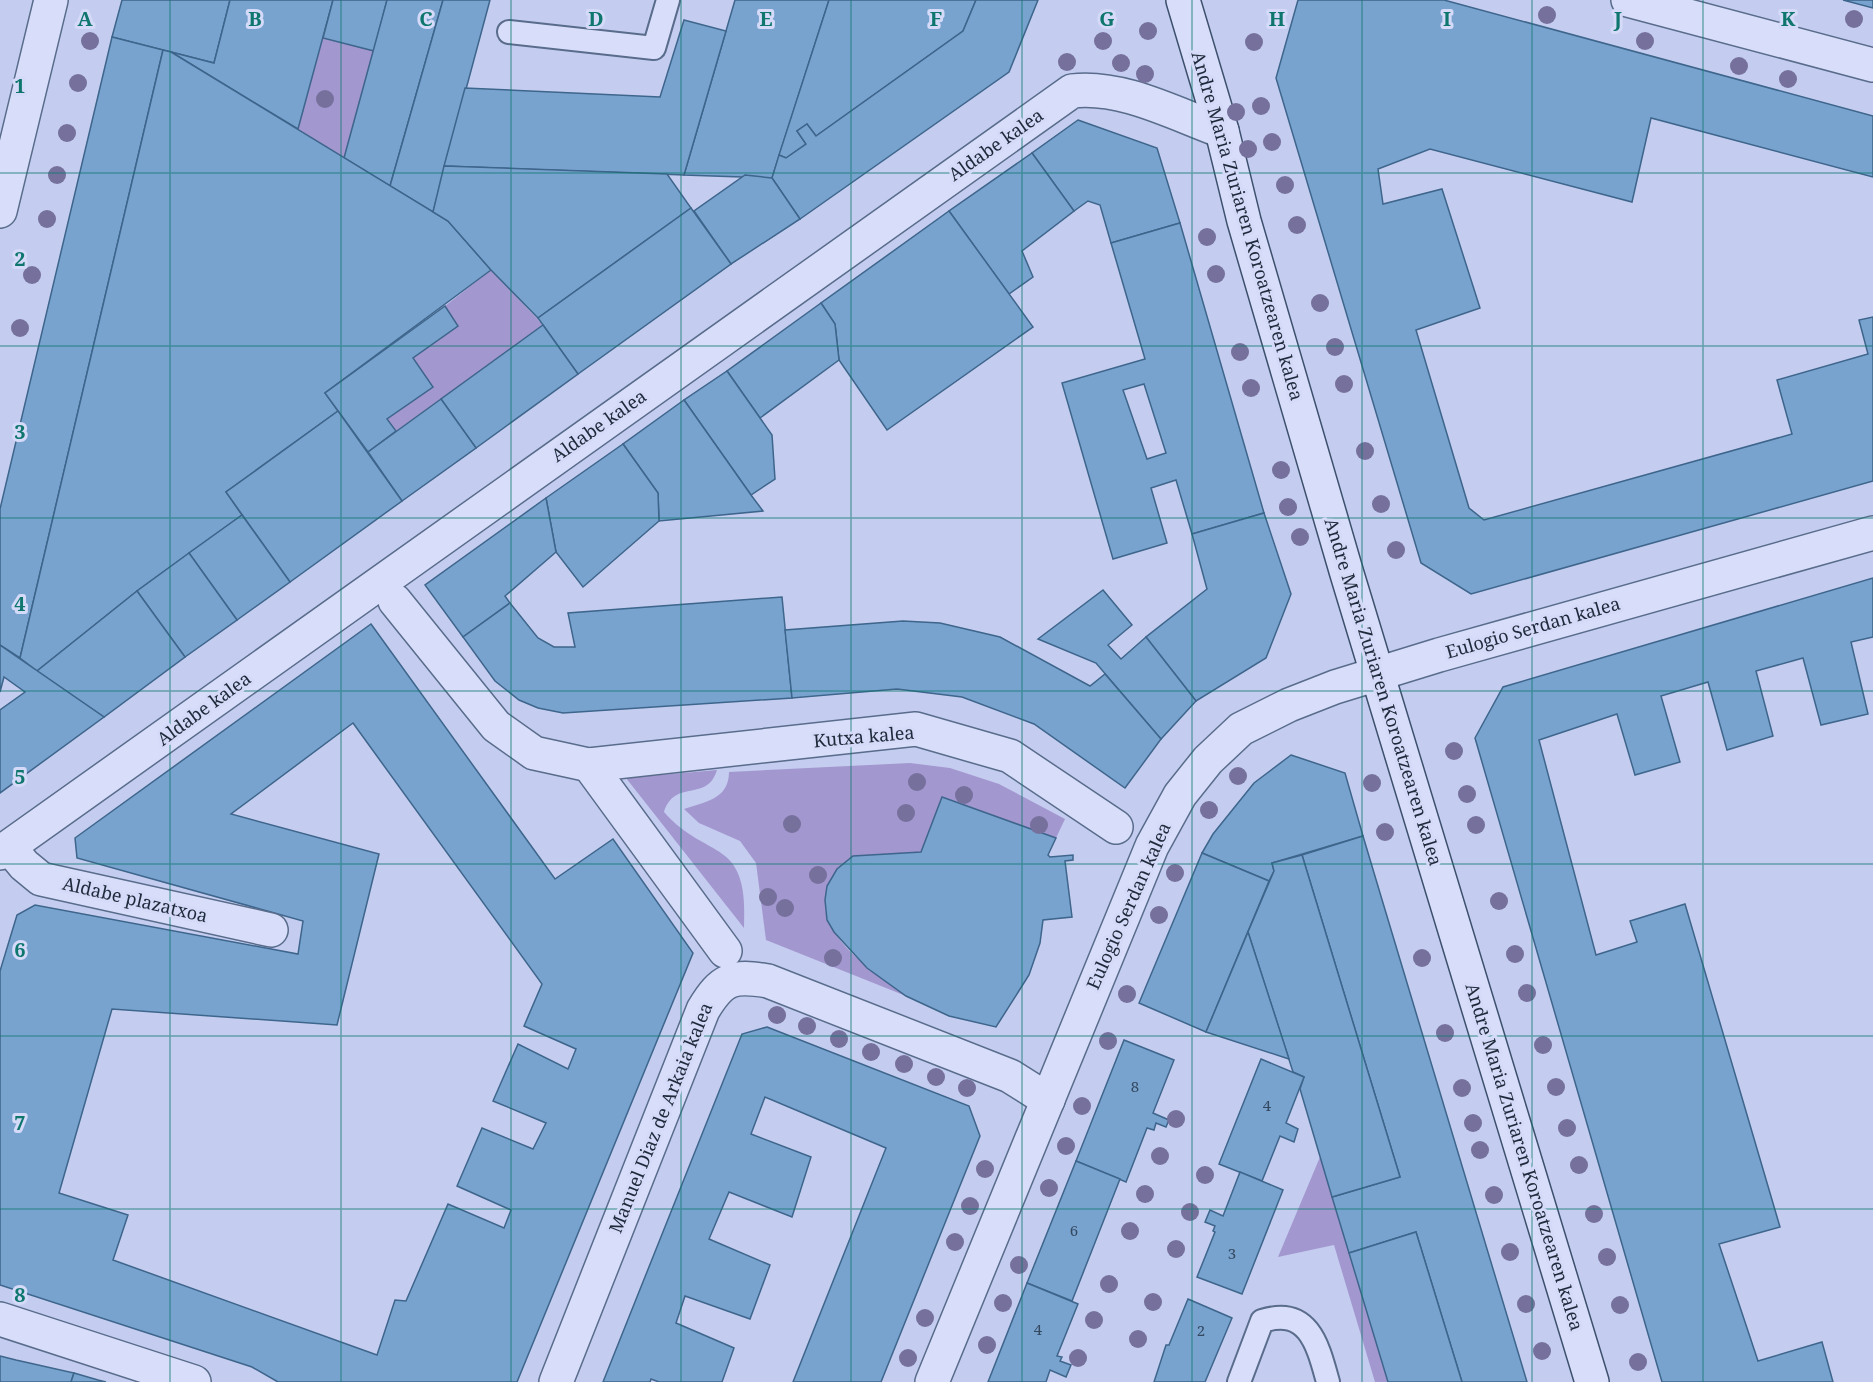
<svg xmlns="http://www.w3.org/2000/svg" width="1873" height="1382" viewBox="0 0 1873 1382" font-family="'Noto Serif',serif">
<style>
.green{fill:#a397cf}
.building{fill:#78a3cf;stroke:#3e658b;stroke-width:1.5;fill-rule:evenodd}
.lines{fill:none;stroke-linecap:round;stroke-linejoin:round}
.service-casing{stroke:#596c8b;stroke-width:26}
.pedestrian-casing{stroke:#596c8b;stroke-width:36}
.minor-casing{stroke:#596c8b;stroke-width:36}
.secondary-casing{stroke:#3d506d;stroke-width:36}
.service{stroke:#d8defa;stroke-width:22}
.pedestrian{stroke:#d8defa;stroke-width:33}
.minor{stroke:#d8defa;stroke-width:33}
.secondary{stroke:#d8defa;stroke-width:33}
.tree{fill:#76709c}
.grid{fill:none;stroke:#0f766e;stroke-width:1.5;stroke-opacity:0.55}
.labels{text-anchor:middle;stroke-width:6;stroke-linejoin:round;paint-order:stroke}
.number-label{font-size:15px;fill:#344860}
.street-label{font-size:18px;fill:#1e2a3b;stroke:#d4daf7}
.grid-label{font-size:20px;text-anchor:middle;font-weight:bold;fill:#0f766e;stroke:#d4daf7;stroke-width:6;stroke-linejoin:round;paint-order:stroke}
</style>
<rect width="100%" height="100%" fill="#c4cdf0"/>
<!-- green -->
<g class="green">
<polygon points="323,38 374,51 344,158 298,129"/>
<polygon points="491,270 543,325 396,431 387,419 433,387 413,358 458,326 445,306"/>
<path d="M910,763l40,5 49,16 66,35 -9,19 -114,-41 -21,55 -68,4c-8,9 -23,21 -26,33 -14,45 48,84 79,107l-140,-56 -10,-77 -16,-22 -41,-18 -15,-14c21,-7 45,-10 45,-37z"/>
<path d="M717,770c-10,33 -42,8 -53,42 44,50 85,23 80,116l-118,-150z"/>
<polygon points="1320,1157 1388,1382 1375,1382 1334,1245 1278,1257"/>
</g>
<!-- building -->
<g class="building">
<polygon points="122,0 230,0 214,63 112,37"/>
<polygon points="230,0 333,0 298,129 171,52 214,63"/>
<polygon points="333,0 387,0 374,51 323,38"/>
<polygon points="387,0 443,0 390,186 344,158"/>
<polygon points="443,0 490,0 433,212 390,186"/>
<polygon points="735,0 829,0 772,178 684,175"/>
<polygon points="829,0 976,0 963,31 816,136 807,124 797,131 806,144 786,158 779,155"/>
<polygon points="976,0 1038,0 1009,72 800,219 772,178 779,155 786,158 806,144 797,131 807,124 816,136 963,31"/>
<polygon points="1298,0 1444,0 1873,116 1873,177 1651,118 1632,202 1430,149 1378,169 1383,204 1442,189 1480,308 1416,330 1469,508 1484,520 1792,434 1777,380 1868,354 1859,320 1873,317 1873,481 1471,594 1421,563 1276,78"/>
<polygon points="1843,0 1873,0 1873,8"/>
<polygon points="684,20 726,31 684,175 444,166 465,88 660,97"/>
<polygon points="112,37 163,50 20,658 0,645 0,509"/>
<polygon points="163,50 171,52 448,221 491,270 325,393 338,411 226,492 242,515 137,591 37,671 20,658"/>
<polygon points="1078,120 1157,148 1180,223 1111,243 1100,205 1088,201 1074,211 1032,153"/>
<polygon points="1032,153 1074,211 1022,251 1033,277 1009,294 949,211"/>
<polygon points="444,166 667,174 691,208 538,318 491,270 448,221 433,212"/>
<polygon points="745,175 772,178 800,219 731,264 694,211"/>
<polygon points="691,208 731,264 578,374 538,318"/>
<polygon points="949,211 1033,327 887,430 839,360 835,324 821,303"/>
<path d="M1180,223l84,290 -72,21 -16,-54 -25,8 16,55 -54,16 -51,-176 83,-24 -34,-116zM1144,384l22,69 -19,6 -24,-69z"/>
<polygon points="821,303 835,324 839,360 760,418 727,371"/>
<polygon points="445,306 458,326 413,358 433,387 387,419 396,431 368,452 325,393"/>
<polygon points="543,325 578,374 476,448 441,399"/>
<polygon points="727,371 772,435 775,479 751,495 684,400"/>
<polygon points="441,399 476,448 402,501 368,452"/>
<polygon points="684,400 751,495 763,511 659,521 658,493 623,444"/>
<polygon points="338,411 402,501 290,582 226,492"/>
<polygon points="623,444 658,493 659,521 583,587 556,552 546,498"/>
<polygon points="546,498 556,552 505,596 510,603 463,637 425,585"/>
<polygon points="1264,513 1291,594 1266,658 1196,701 1146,637 1207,589 1192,534"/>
<polygon points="242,515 290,582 237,620 189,553"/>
<polygon points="189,553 237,620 185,657 137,591"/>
<polygon points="1873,578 1873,637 1851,642 1868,714 1821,725 1803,658 1756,671 1773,736 1727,750 1708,682 1661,696 1680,762 1635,775 1617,714 1539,740 1596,955 1637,942 1630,921 1685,904 1780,1227 1719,1244 1758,1361 1822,1342 1833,1382 1662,1382 1475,738 1503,687"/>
<polygon points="1103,590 1132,625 1108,645 1121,659 1146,637 1196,701 1161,739 1096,663 1038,639"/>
<polygon points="137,591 185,657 104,717 37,671"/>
<polygon points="782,597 792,698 563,713 538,708 519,700 495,681 463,637 510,603 538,638 554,647 575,647 568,613"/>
<polygon points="903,621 940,623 1000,637 1090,686 1105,674 1161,739 1125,788 1034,724 962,697 897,689 792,698 785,630"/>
<path d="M371,624l184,255 58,-40 80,114 -176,429h-239l-26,-15 -252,-82v-314l17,-56 18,-10 263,49 5,-33 -226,-63 -2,-20zM353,723l189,261 -18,42 52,23 -8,20 -50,-25 -25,57 53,22 -13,26 -51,-21 -25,58 54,24 -7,18 -56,-24 -42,97 -11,-1 -18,55 -264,-95 15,-45 -69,-22 53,-184 225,16 42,-171 -148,-40z"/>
<polygon points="0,645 104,717 0,793 0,710 25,692 4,677 0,692"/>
<polygon points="1291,755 1345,773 1363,836 1272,863 1274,871 1269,881 1202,853 1213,834 1254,783"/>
<polygon points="942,797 1056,838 1048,855 1050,857 1073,855 1073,860 1065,861 1072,917 1043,920 1040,943 1029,975 996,1027 949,1016 906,996 867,968 834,932 827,920 825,900 827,886 837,869 853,856 921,852"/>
<polygon points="1363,836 1380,893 1527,1382 1462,1382 1416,1232 1349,1253 1332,1197 1400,1177 1302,855"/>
<polygon points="1202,853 1269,881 1206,1032 1139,1003"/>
<polygon points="1302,855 1400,1177 1332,1197 1300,1089 1304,1077 1293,1072 1248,932 1274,871 1272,863"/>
<polygon points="1248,932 1289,1059 1206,1032"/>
<polygon points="767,1027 969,1106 980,1136 881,1382 793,1382 886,1148 765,1097 751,1134 811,1157 792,1217 729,1192 709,1239 770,1265 750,1319 685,1296 676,1323 734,1348 722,1382 659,1382 651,1379 650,1382 603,1382 742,1034"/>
<polygon points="1124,1040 1174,1060 1153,1113 1169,1120 1166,1127 1156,1123 1154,1130 1147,1128 1126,1182 1076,1161"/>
<polygon points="1261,1059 1304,1077 1286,1123 1298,1129 1294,1142 1280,1136 1262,1181 1219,1164"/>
<polygon points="1076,1161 1120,1179 1072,1301 1027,1283"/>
<polygon points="1240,1172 1283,1190 1242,1294 1197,1277 1215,1232 1213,1231 1215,1226 1205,1222 1210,1210 1223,1216"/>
<polygon points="1416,1232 1462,1382 1388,1382 1349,1253"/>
<polygon points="1027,1283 1078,1304 1057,1356 1062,1357 1060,1361 1071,1365 1066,1377 1050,1370 1046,1382 988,1382"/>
<polygon points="1188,1299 1232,1318 1205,1382 1154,1382 1166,1345 1169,1345"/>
<polygon points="0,1356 16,1360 74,1373 71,1382 0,1382"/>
<polygon points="74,1373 98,1380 106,1382 71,1382"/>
</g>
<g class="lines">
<!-- service casing -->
<g class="service-casing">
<g id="service">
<polyline points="509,32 654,48 668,0"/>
<path d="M1239,1382l23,-61c47,-15 56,25 66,61"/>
</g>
</g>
<!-- pedestrian casing -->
<g class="pedestrian-casing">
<g id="pedestrian">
<polyline points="395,601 496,726 534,753 589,765 916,729 1010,756 1116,827"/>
<polyline points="589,765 725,951"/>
</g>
</g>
<!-- minor casing -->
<g class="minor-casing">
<g id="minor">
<polyline points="1628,0 1873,65"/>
<polyline points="0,211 51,0"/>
<polyline points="10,848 24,865 41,879 271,930"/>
<path d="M0,853l1072,-762c50,-6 103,23 150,40"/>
<polyline points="0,1319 194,1382"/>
<path d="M556,1382l147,-372c19,-32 30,-35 65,-29l242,95 38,24"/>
<polyline points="932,1382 1152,846 1180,795 1208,760 1241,729 1289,705 1335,687 1439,655 1873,533"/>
</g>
</g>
<!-- secondary casing -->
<g class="secondary-casing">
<polyline id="secondary" points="1183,0 1222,131 1244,221 1347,574 1592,1382"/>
</g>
<!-- service -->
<use href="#service" class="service"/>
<!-- pedestrian -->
<use href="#pedestrian" class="pedestrian"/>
<!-- minor -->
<use href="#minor" class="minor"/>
<!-- secondary -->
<use href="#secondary" class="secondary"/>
</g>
<!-- trees -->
<g class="tree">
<circle cx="1547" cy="15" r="9"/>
<circle cx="1854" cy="19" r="9"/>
<circle cx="1148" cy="31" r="9"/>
<circle cx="90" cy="41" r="9"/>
<circle cx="1103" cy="41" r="9"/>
<circle cx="1645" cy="41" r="9"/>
<circle cx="1254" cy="42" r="9"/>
<circle cx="1067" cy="62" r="9"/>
<circle cx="1121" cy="63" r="9"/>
<circle cx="1739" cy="66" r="9"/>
<circle cx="1145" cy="74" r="9"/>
<circle cx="1788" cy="79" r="9"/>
<circle cx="78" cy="83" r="9"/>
<circle cx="325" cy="99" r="9"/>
<circle cx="1261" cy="106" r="9"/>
<circle cx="1236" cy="112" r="9"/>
<circle cx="67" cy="133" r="9"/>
<circle cx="1272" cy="142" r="9"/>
<circle cx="1248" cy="149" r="9"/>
<circle cx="57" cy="175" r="9"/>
<circle cx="1285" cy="185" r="9"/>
<circle cx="47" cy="219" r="9"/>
<circle cx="1297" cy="225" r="9"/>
<circle cx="1207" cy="237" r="9"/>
<circle cx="1216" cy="274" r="9"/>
<circle cx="32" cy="275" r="9"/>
<circle cx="1320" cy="303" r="9"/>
<circle cx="20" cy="328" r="9"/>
<circle cx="1335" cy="347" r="9"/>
<circle cx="1240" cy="352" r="9"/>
<circle cx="1344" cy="384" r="9"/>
<circle cx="1251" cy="388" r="9"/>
<circle cx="1365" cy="451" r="9"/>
<circle cx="1281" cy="470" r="9"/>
<circle cx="1381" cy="504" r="9"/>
<circle cx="1288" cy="507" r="9"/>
<circle cx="1300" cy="537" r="9"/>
<circle cx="1396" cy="550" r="9"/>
<circle cx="1454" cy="751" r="9"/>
<circle cx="1238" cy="776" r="9"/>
<circle cx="917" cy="782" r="9"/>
<circle cx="1372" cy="783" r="9"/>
<circle cx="1467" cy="794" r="9"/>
<circle cx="964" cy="795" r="9"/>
<circle cx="1209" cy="810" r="9"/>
<circle cx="906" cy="813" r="9"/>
<circle cx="792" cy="824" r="9"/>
<circle cx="1039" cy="825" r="9"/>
<circle cx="1476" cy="825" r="9"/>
<circle cx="1385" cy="832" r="9"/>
<circle cx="1175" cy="873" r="9"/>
<circle cx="818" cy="875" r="9"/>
<circle cx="768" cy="897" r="9"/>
<circle cx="1499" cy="901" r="9"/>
<circle cx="785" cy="908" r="9"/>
<circle cx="1159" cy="915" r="9"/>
<circle cx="1515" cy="954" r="9"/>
<circle cx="833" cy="958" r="9"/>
<circle cx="1422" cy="958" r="9"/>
<circle cx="1527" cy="993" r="9"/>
<circle cx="1127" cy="994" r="9"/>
<circle cx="777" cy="1015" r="9"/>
<circle cx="807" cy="1026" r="9"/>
<circle cx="1445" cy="1033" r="9"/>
<circle cx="839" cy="1039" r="9"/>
<circle cx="1108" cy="1041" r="9"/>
<circle cx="1543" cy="1045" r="9"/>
<circle cx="871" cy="1052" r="9"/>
<circle cx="904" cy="1064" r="9"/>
<circle cx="936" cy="1077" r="9"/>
<circle cx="1556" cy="1087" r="9"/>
<circle cx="967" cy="1088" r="9"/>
<circle cx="1462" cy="1088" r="9"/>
<circle cx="1082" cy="1106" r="9"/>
<circle cx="1176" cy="1119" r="9"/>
<circle cx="1473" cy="1123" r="9"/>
<circle cx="1567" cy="1128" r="9"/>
<circle cx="1066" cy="1146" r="9"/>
<circle cx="1480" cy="1150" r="9"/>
<circle cx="1160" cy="1156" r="9"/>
<circle cx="1579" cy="1165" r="9"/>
<circle cx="985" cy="1169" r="9"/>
<circle cx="1205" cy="1175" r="9"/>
<circle cx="1049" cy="1188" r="9"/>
<circle cx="1145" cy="1194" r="9"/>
<circle cx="1494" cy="1195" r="9"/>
<circle cx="970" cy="1206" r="9"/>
<circle cx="1190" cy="1212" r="9"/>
<circle cx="1594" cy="1214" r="9"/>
<circle cx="1130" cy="1231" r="9"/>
<circle cx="955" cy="1242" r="9"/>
<circle cx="1176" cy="1249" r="9"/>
<circle cx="1510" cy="1252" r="9"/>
<circle cx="1607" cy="1257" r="9"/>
<circle cx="1019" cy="1265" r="9"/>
<circle cx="1109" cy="1284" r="9"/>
<circle cx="1153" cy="1302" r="9"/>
<circle cx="1003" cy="1303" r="9"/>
<circle cx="1526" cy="1304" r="9"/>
<circle cx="1620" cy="1305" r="9"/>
<circle cx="925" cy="1318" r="9"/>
<circle cx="1094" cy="1320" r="9"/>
<circle cx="1138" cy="1339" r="9"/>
<circle cx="987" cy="1345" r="9"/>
<circle cx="1542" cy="1351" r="9"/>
<circle cx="908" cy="1358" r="9"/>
<circle cx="1078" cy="1358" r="9"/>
<circle cx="1638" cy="1362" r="9"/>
</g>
<!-- grid -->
<path class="grid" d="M170,0v1382M341,0v1382M511,0v1382M681,0v1382M851,0v1382M1022,0v1382M1192,0v1382M1362,0v1382M1532,0v1382M1703,0v1382M0,173h1873M0,346h1873M0,518h1873M0,691h1873M0,864h1873M0,1036h1873M0,1209h1873"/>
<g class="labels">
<!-- number labels -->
<g class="number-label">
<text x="1135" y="1092">8</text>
<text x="1267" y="1111">4</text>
<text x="1074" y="1236">6</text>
<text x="1232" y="1259">3</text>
<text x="1038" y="1335">4</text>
<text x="1201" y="1336">2</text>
</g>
<!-- street labels -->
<g class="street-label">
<text transform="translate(996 145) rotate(-35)" y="6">Aldabe kalea</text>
<text transform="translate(1247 226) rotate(74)" y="6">Andre Maria Zuriaren Koroatzearen kalea</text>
<text transform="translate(599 426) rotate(-35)" y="6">Aldabe kalea</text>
<text transform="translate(1533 628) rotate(-16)" y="6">Eulogio Serdan kalea</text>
<text transform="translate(1383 692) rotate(73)" y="6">Andre Maria Zuriaren Koroatzearen kalea</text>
<text transform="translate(204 709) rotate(-36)" y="6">Aldabe kalea</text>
<text transform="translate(864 737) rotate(-5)" y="6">Kutxa kalea</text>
<text transform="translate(135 900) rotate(13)" y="6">Aldabe plazatxoa</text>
<text transform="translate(1129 906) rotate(-66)" y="6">Eulogio Serdan kalea</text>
<text transform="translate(661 1118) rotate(-68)" y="6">Manuel Diaz de Arkaia kalea</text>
<text transform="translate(1524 1157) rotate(73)" y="6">Andre Maria Zuriaren Koroatzearen kalea</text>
</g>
</g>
<g class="grid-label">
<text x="85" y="26">A</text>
<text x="255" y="26">B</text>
<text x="426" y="26">C</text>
<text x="596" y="26">D</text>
<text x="766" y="26">E</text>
<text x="936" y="26">F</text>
<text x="1107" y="26">G</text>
<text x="1277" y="26">H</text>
<text x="1447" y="26">I</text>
<text x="1618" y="26">J</text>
<text x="1788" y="26">K</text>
<text x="20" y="93">1</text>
<text x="20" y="266">2</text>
<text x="20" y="439">3</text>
<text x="20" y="611">4</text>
<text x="20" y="784">5</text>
<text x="20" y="957">6</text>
<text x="20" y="1130">7</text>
<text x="20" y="1302">8</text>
</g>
</svg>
